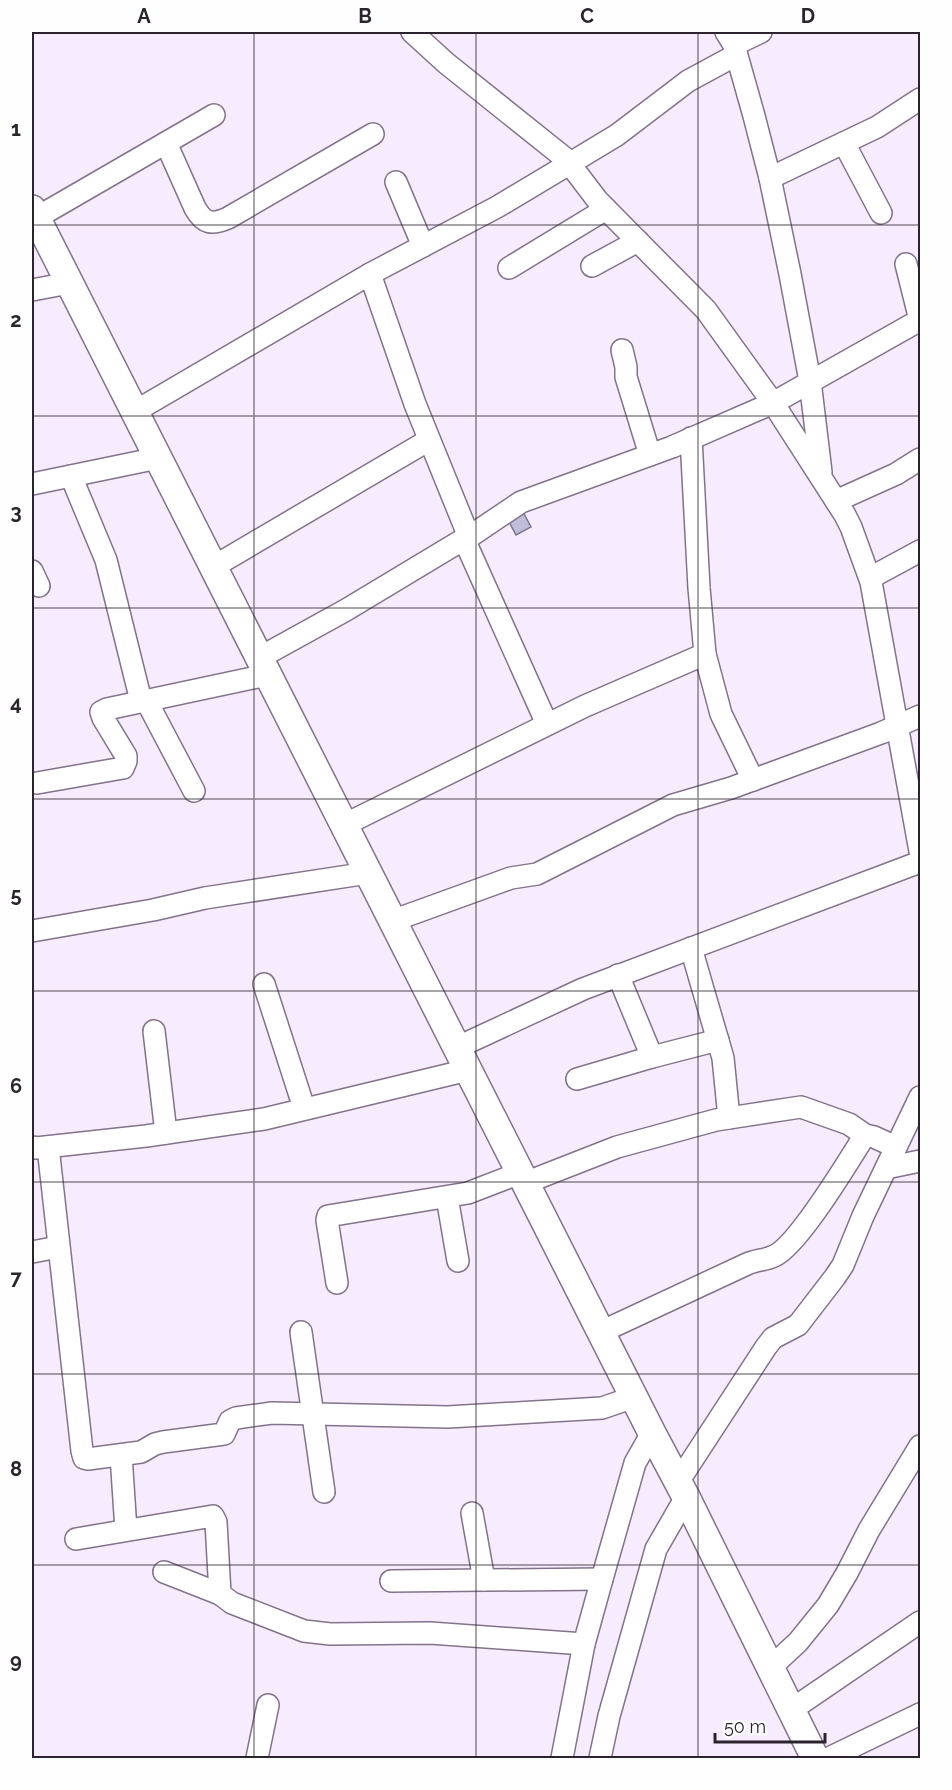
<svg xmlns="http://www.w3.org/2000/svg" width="952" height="1790" viewBox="0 0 952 1790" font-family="Raleway,sans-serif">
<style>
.building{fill:#c0bddb;stroke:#797691;stroke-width:1.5}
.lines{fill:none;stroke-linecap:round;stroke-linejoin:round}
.minor-casing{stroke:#82728b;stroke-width:24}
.major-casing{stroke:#82728b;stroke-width:30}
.minor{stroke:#fff;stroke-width:21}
.major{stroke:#fff;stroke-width:27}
.grid{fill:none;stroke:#2b242f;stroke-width:1.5;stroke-opacity:0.55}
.neatline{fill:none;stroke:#2b242f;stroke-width:2}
.grid-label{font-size:20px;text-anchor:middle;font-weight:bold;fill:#2b242f}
</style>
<rect width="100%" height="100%" fill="#f7ecfd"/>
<!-- building -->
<polygon class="building" points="522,510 531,527 516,535 507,518"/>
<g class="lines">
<!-- minor casing -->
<g class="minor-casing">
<g id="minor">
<polyline points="412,32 446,63 566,159 598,201 706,310 773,403 672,447 521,502 469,537"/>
<polyline points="726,32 734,45 754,116 770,178 790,274 810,381 821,472"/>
<polyline points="734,45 761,32"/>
<path d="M166,143l29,65c9,16 17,17 33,10l145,-84"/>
<polyline points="844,143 881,213"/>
<polyline points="770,178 877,127 920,99"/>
<polyline points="396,182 423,246"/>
<polyline points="36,218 214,115"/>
<polyline points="906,264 920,320"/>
<polyline points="592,266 638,241"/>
<polyline points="509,268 606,209"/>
<polyline points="370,274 497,207 569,164 617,135 688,81 736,55"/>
<polyline points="32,290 69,283"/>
<polyline points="920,320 773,403 845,515 851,527 871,582 920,851"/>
<polyline points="622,350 626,367 626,377 650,455"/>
<polyline points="134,412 370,274 415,404 469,537 464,539"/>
<polyline points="691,438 699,588 705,654"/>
<polyline points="71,476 106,560 141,701"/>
<polyline points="32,484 158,458"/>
<polyline points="836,501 896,474 920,459"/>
<polyline points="213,567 429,440"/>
<polyline points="32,571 39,586"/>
<polyline points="870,578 920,551"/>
<polyline points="259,658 346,610 464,539 547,724"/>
<polyline points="146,700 194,791"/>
<polyline points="37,783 123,768 126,761 126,756 103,718 101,712 107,709 267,675"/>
<polyline points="344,825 585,706 705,654 721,714 753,780"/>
<polyline points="392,921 511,878 537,874 673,805 731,788 881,733 920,716"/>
<polyline points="32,931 153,910 205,898 368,873"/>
<polyline points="691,948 723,1058 729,1118"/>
<polyline points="618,975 652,1057"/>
<polyline points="264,984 304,1108"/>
<polyline points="154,1031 166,1133"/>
<polyline points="456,1048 583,989 920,862"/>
<polyline points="577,1079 652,1057 718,1040"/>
<polyline points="32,1147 36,1148 146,1136 264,1119 468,1070"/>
<polyline points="48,1147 82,1451 84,1458 88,1459 141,1452 155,1444 163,1442 224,1434 230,1421 236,1418 272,1413 448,1417 602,1408 634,1397"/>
<polyline points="886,1168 920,1161"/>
<polyline points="525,1183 617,1147 716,1120 801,1107 849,1124 865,1135 874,1137 896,1147"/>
<polyline points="447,1197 458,1261"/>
<polyline points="32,1252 58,1247"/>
<polyline points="337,1283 327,1220 328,1216 468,1193 520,1173"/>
<polyline points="301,1332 324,1492"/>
<path d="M601,1332l146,-68c9,-4 19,-4 27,-8 24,-10 75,-96 91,-121"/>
<polyline points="121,1455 126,1530"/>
<polyline points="678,1482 766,1347 773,1338 798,1325 835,1277 843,1265 863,1216 920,1097"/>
<polyline points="472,1513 484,1580"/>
<polyline points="76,1539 213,1516 216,1522 220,1594 232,1603 304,1631 330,1634 430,1633 584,1644"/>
<polyline points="164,1572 220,1594"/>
<polyline points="391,1581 602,1579"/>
<polyline points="770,1668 798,1642 828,1605 847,1573 869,1530 920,1446"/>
<polyline points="791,1710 920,1622"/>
<polyline points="257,1758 268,1705"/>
<polyline points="562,1758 584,1644 602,1579 635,1463 652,1433"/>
<polyline points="600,1758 609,1716 656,1549 686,1497"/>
<polyline points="829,1758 920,1714"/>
</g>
</g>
<!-- major casing -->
<g class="major-casing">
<polyline id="major" points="32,209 652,1433 686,1497 815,1758"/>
</g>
<!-- minor -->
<use href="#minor" class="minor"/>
<!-- major -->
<use href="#major" class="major"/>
</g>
<!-- grid -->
<path class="grid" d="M254,32v1726M476,32v1726M698,32v1726M32,225h888M32,416h888M32,608h888M32,799h888M32,991h888M32,1182h888M32,1374h888M32,1565h888"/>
<!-- border -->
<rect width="952" height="1790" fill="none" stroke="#fefefe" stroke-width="66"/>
<!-- scale -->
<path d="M715 1733v9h110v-9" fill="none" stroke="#2b242f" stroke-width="3"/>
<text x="724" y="1733" font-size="18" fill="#2b242f" stroke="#fefefe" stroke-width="4.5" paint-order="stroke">50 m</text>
<rect x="33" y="33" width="886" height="1724" class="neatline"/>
<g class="grid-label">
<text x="144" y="23">A</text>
<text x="365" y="23">B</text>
<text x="587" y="23">C</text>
<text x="808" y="23">D</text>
<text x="16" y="136">1</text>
<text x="16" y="327">2</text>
<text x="16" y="519">3</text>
<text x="16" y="710">4</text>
<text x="16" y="902">5</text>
<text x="16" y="1093">6</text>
<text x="16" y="1285">7</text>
<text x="16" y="1476">8</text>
<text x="16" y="1668">9</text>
</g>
</svg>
